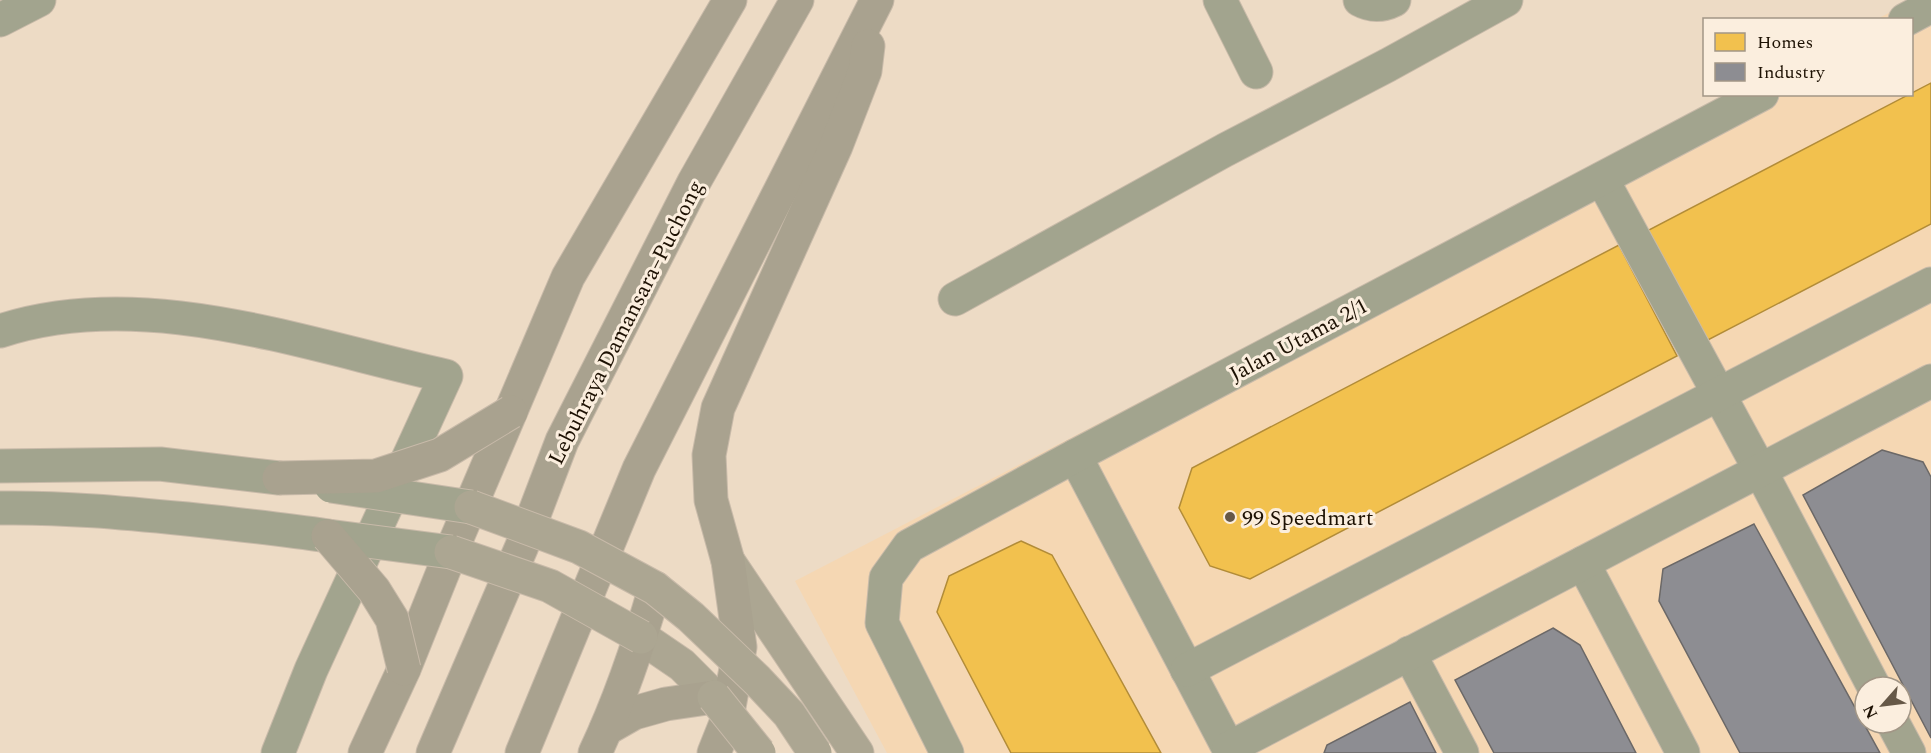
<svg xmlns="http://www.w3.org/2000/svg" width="1931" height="753" viewBox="0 0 1931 753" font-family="Spectral,serif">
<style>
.built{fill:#f5d7b3;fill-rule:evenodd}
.homes{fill:#f2c14e;stroke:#b28c38;stroke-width:1.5}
.industry{fill:#8d8d92;stroke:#6b6867;stroke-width:1.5}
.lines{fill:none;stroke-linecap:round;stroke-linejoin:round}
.minor-casing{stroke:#c8baa9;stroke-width:35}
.major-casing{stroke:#c8baa9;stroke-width:35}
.highway-casing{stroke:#c8baa9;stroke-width:35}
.minor{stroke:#a2a48e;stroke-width:33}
.major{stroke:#aca692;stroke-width:33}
.highway{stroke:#a9a28f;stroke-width:33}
.minor-bridge-casing{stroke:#c8baa9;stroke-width:35;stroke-linecap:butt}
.major-bridge-casing{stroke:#c8baa9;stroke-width:35;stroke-linecap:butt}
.highway-bridge-casing{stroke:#c8baa9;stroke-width:35;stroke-linecap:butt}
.minor-bridge{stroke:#a2a48e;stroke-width:33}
.major-bridge{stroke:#aca692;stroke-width:33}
.highway-bridge{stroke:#a9a28f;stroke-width:33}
.poi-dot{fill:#665847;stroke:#fbeede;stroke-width:2}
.labels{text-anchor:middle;stroke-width:6;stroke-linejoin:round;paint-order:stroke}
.street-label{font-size:22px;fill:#1d1103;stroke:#fbeede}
.poi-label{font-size:22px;fill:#1d1103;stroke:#fbeede;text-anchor:start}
</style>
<rect width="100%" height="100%" fill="#eddbc5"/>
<!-- built -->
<path class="built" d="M1914,0h17v753h-1044l-92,-172 937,-486 180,-1v-74l-35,-1zM1865,687h36v36h-36z"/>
<!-- homes -->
<g class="homes">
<polygon points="1931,83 1931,224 1704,342 1645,232"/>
<polygon points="1619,245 1677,356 1250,579 1210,566 1179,508 1192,468"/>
<polygon points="1021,541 1052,555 1161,753 1011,753 937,612 949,576"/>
</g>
<!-- industry -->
<g class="industry">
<polygon points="1882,450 1923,462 1931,477 1931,738 1803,495"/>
<polygon points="1754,524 1880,753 1740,753 1659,601 1663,569"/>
<polygon points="1553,628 1580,645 1636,753 1494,753 1455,680"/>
<polygon points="1410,702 1436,753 1324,753 1327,745"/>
</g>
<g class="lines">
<!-- minor casing -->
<g class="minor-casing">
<g id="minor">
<polyline points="1220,0 1256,72"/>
<path d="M1360,0c11,6 22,6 34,0"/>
<polyline points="0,20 39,0"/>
<polyline points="1905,20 1931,6"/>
<polyline points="1602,179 1760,470 1874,687"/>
<polyline points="955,299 1225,150 1388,65 1506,0"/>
<path d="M0,331c143,-47 305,14 446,45l-135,294 -33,83"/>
<polyline points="1075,456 1231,753"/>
<polyline points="0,466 160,464 279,478"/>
<path d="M0,508c63,-1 125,5 187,11 47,5 94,10 141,17"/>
<polyline points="1583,563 1683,753"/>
<polyline points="1409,653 1462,753"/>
<polyline points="1187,670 1931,284"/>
<polyline points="1893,723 1909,753"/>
<polyline points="1229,748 1931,381"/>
<polyline points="947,753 882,623 886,578 909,546 1075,456 1762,94"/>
</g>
</g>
<!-- major casing -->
<g class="major-casing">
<g id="major">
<polyline points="728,561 857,753"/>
<polyline points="641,637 682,665 714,697"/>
</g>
</g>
<!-- highway casing -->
<g class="highway-casing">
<g id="highway">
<polyline points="606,729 634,713 666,704 714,697"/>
<polyline points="365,753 404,669 451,552 568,277 730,0"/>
<polyline points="433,753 522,546 562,441 694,182 797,0"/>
<polyline points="522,753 639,469 877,0"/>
<path d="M595,753c25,-53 44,-109 60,-165"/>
<polyline points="714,753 726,723 740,647 728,561 711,500 709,455 718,408 836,146 865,71 868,46"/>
</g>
</g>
<!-- minor -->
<use href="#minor" class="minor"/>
<!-- major -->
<use href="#major" class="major"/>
<!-- highway -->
<use href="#highway" class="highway"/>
<!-- minor-bridge casing -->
<g class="minor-bridge-casing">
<g id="minor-bridge">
<polyline points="331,486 471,507"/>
<polyline points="328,536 451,552"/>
</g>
</g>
<!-- major-bridge casing -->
<g class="major-bridge-casing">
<g id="major-bridge">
<polyline points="471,507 579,547 655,588 691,617 757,680 789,714 815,753"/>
<polyline points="451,552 550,586 641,637"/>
<polyline points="714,697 759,753"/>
</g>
</g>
<!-- highway-bridge casing -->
<g class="highway-bridge-casing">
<g id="highway-bridge">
<polyline points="279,478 376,476 440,455 511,412"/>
<polyline points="328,536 374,590 392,619 404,669"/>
</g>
</g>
<!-- minor-bridge -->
<use href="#minor-bridge" class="minor-bridge"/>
<!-- major-bridge -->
<use href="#major-bridge" class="major-bridge"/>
<!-- highway-bridge -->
<use href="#highway-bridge" class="highway-bridge"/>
</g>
<!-- markers -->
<circle class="poi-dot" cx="1230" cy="517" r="6"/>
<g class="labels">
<!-- street labels -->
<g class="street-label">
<text transform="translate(625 322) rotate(-63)" y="8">Lebuhraya Damansara–Puchong</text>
<text transform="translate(1298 339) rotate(-28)" y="8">Jalan Utama 2/1</text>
</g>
<!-- poi labels -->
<g class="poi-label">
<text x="1242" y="525">99 Speedmart</text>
</g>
</g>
<!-- legend -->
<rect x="1703" y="18" width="210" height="78" fill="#fbeede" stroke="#a29686" stroke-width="1.5"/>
<rect x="1715" y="33" width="30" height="18" fill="#f2c14e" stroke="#a29686" stroke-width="1.5"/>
<text x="1757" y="48" font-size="18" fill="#1d1103">Homes</text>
<rect x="1715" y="63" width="30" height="18" fill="#8d8d92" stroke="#a29686" stroke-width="1.5"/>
<text x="1757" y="78" font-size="18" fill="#1d1103">Industry</text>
<!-- north arrow -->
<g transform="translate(1883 705) rotate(242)"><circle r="28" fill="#fbeede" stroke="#a29686" stroke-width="1.5"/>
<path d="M0-4.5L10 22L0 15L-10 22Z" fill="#665847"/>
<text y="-9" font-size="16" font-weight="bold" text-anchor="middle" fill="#1d1103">N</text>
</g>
</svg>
